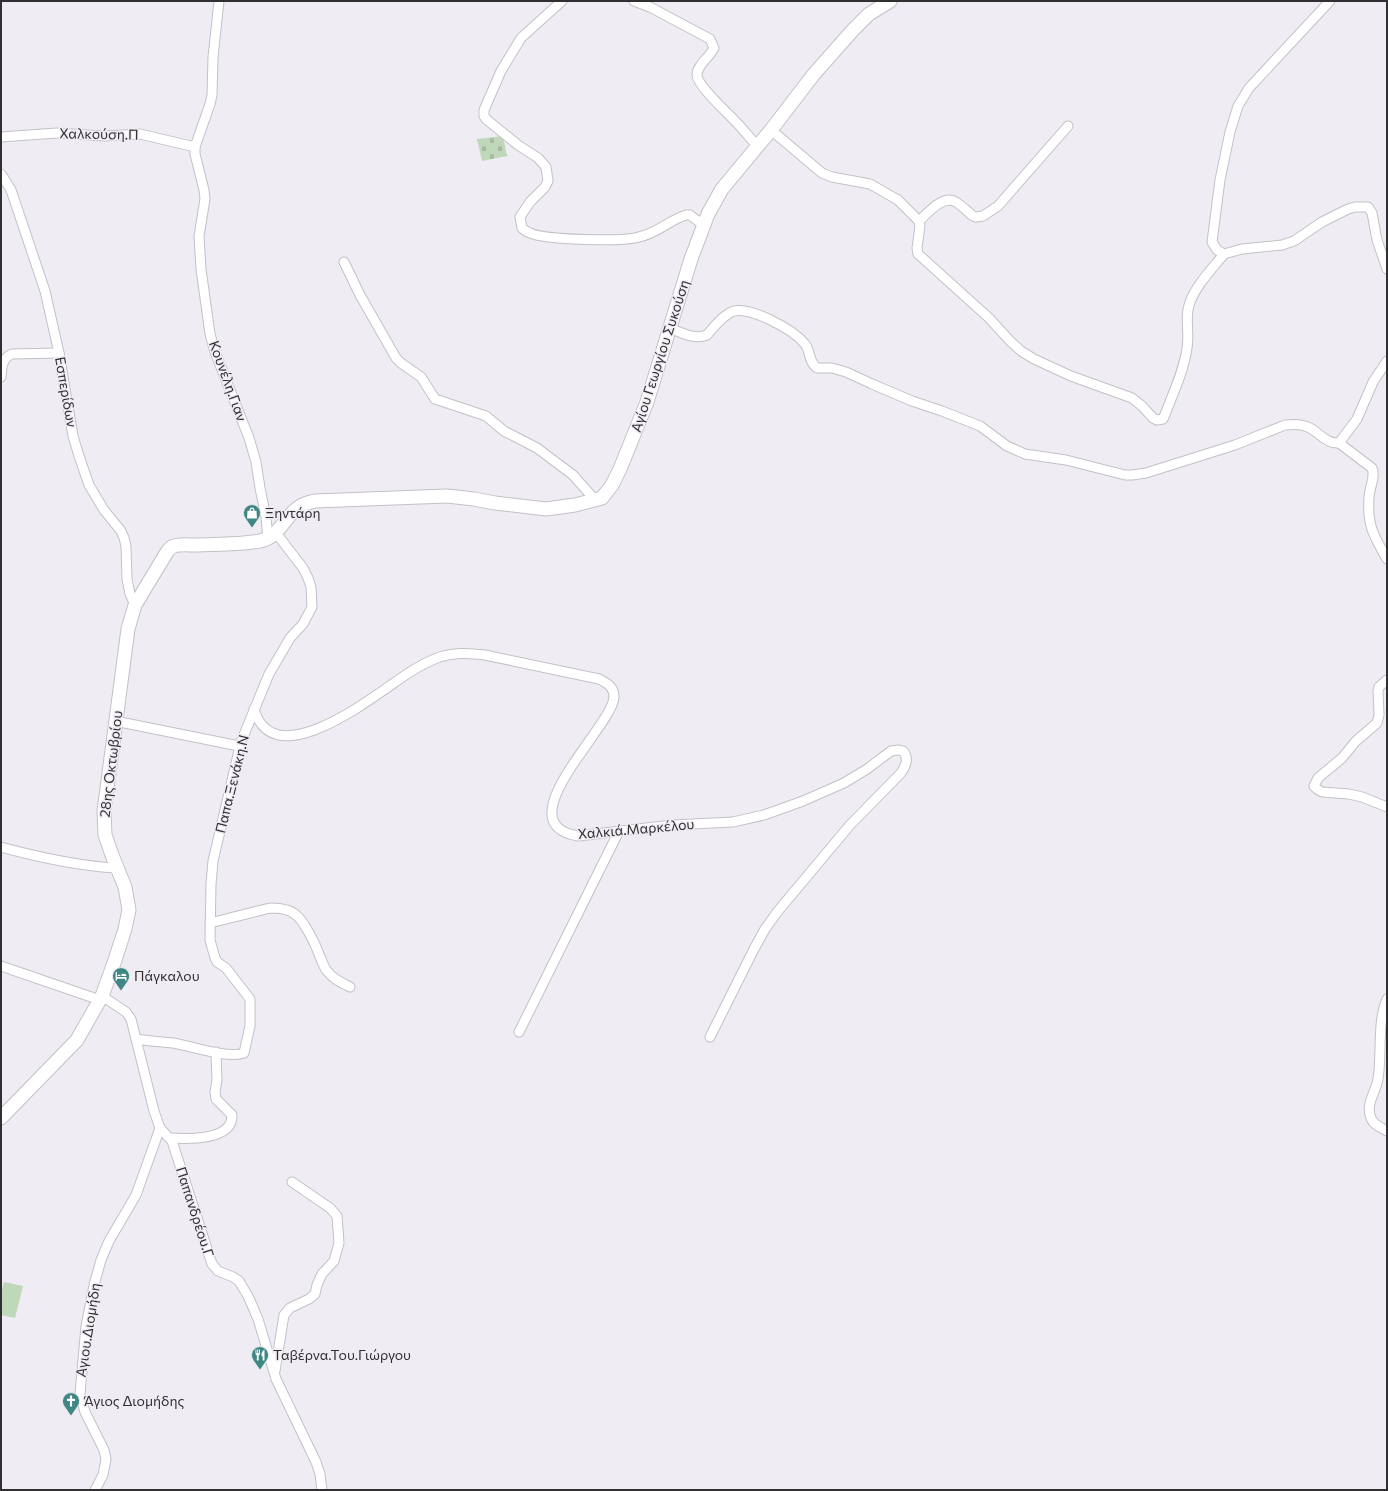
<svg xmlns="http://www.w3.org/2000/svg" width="1388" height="1491" viewBox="0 0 1388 1491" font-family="Commissioner,sans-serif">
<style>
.cemetery{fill:url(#cemetery-stones)}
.garden{fill:#bfd8b9}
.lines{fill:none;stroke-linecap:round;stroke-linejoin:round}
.street-casing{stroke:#c4c0c6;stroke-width:11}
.secondary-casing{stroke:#c4c0c6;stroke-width:15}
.street{stroke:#fff;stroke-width:9}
.secondary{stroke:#fff;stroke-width:13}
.labels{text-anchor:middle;stroke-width:3;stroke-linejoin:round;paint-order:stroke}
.street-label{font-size:14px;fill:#312f32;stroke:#f0ecf3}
.poi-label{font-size:14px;fill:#312f32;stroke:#f0ecf3;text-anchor:start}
</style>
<defs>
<pattern id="cemetery-stones" width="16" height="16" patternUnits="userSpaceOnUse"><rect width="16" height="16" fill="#bfd8b9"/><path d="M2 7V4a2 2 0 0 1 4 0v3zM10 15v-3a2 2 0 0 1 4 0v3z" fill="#a5baa0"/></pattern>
</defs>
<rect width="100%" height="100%" fill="#f0ecf3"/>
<!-- cemetery -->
<polygon class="cemetery" points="503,136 507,156 482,161 477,139"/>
<!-- garden -->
<polygon class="garden" points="4,1282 23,1286 15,1318 1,1315 1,1294"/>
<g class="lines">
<!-- street casing -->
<g class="street-casing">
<g id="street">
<polyline points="219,1 213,57 212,95 210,104 195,147 195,154 204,190 205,199 199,236 201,269 210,334 215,352 249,438 256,462 260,488 266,517 268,539"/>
<path d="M562,1l-41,37 -20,33 -17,39v6l2,3 32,26 20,13 8,9 2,14 -3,6 -15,15 -10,15 2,11c2,2 5,4 8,5 15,7 93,9 109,4 19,-4 32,-18 47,-22h4l13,10"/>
<path d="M634,1l16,6 60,32 4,9c-4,9 -16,16 -17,26 -1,11 30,38 38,47 8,8 15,17 22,25"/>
<polyline points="1330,1 1249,88 1238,106 1230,132 1220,180 1212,242 1217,250 1224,254 1242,249 1282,245 1294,241 1322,222 1348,209 1355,207 1368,207 1372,213 1377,240 1387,269"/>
<path d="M771,130l51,43 10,4 38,7 28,16 21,21 1,5 -3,22 1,6 71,64 21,23 11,10 13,8 37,17 61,22 10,8 11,12 4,2 6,-1 3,-7c8,-21 18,-42 21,-64 3,-16 -3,-31 3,-46 7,-18 22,-33 34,-48"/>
<polyline points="1,137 57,133 104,136 140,134 195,147"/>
<polyline points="1,174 11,190 45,291 59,353 73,436 79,456 89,485 104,510 121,531 124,538 126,546 127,579 130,594 135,605"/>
<path d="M919,221c9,-8 24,-27 37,-19 6,4 11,9 17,14l3,1 7,-1 15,-10 70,-80"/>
<polyline points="344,262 360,295 396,358 401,363 421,377 435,399 486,416 504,431 537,448 573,475 595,500"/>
<path d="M670,328c12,5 24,12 37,7 7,-8 17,-21 27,-24 18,-4 60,19 71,33 6,8 3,17 12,24h15l14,4 26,12 40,17 30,10 38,15 27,20 18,8 41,6 59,15h7l14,-2 89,-28 50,-20c8,-1 16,-1 23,2 11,5 18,17 31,16l18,-24 16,-37 14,-21"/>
<path d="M1,377c1,-10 1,-19 11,-23l47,-1"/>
<path d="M1339,443l33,25c4,9 -3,20 -3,30 -2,28 5,38 18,61"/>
<polyline points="1387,680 1379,687 1378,691 1379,715 1377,723 1356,741 1342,758 1318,778 1314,786 1317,789 1322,792 1349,794 1362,797 1387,807"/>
<path d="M254,709c20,69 122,-15 153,-35 9,-6 20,-12 30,-16 16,-6 32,-5 48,-3l114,24c8,4 15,8 15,18 -1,29 -111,127 -36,139l94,-11 61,-3 31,-7 39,-14 41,-18 23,-14 24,-18 8,-1 4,1c6,7 3,15 -2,22l-51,52 -72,86 -13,18 -12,22 -43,86"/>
<polyline points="115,721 239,746"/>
<path d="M1,847c37,10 77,19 116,21"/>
<path d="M210,923l60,-15c8,0 20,1 26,7 7,5 19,28 22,37 3,6 5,14 9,19 6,8 15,12 23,16"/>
<polyline points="1,966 100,1000"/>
<polyline points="102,996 126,1012 131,1019 154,1111 160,1128 172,1141 212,1264 218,1271 233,1277 239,1281 248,1296 258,1319 276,1379 316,1462 320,1474 322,1490"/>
<path d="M1387,999c-10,22 -5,57 -9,80 -2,13 -13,25 -7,39 2,6 10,10 16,13"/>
<polyline points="519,1032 619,831"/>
<path d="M136,1039c13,2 25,3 37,4 18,3 55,16 71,10l6,-27v-27l-24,-31 -9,-6 -2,-4 -5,-18 1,-56 2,-23 28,-119 28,-68 21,-36 13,-14 9,-17 -1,-20 -3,-9 -5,-10 -27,-35"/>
<path d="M170,1138c17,1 63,3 62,-23l-16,-16 -1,-7 2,-12 -1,-28"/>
<polyline points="275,1371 284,1315 290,1308 309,1299 315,1294 317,1285 322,1274 334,1261 339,1243 337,1216 330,1208 292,1182"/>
<polyline points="95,1490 103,1475 106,1459 104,1450 85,1412 80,1394 86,1326 94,1285 101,1260 109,1241 136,1195 160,1128"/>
</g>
</g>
<!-- secondary casing -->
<g class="secondary-casing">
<path id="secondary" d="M1,1118l76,-78 25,-44 13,-36 10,-31 4,-19 -4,-23 -13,-32 -7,-20 -1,-24 24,-182 7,-24 32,-53c2,-3 4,-5 7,-6 6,-2 15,-1 21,-1 22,-1 44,0 65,-4 24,-4 24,-35 55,-40l132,-5 27,3 21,4 51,6 29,-4 27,-7 10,-13 8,-16 27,-67 44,-143 17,-45 14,-25 49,-59 43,-56 39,-44 16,-16 21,-13"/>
</g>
<!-- street -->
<use href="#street" class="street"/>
<!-- secondary -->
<use href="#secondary" class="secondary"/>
</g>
<!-- icons -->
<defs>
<g id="shop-pin" transform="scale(0.9)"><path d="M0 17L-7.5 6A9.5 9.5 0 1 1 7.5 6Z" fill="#3f8784" stroke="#f0ecf3"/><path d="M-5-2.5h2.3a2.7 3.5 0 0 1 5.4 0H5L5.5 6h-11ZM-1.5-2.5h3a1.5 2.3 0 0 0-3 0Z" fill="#fff"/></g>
<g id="hotel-pin" transform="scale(0.9)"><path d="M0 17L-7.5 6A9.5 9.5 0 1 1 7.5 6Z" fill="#3f8784" stroke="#f0ecf3"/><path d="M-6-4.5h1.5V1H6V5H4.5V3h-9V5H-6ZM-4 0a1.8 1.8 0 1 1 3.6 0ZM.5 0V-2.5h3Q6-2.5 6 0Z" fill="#fff"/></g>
<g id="restaurant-pin" transform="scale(0.9)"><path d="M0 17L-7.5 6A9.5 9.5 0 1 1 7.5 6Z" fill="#3f8784" stroke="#f0ecf3"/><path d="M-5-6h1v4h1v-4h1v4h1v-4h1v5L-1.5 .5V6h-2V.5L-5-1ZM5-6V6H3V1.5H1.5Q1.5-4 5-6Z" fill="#fff"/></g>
<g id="church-pin" transform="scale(0.9)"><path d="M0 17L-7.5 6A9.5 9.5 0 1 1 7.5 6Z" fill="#3f8784" stroke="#f0ecf3"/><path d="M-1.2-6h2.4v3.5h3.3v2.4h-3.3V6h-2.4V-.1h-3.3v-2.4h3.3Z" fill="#fff"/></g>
</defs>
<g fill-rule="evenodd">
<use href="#shop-pin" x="252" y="513"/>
<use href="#hotel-pin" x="121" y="976"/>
<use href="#restaurant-pin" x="260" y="1355"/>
<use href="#church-pin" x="71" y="1401"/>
</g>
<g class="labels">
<!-- street labels -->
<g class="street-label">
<text transform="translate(99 134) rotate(1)" y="5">Χαλκούση.Π</text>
<text transform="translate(660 356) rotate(-72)" y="5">Αγίου Γεωργίου Συκούση</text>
<text transform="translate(228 381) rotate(70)" y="5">Κουνέλη.Γιαν</text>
<text transform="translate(66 392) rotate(80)" y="5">Εσπερίδων</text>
<text transform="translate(111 764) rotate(-83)" y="5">28ης Οκτωβρίου</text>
<text transform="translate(232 784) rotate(-76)" y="5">Παπα.Ξενάκη.Ν</text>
<text transform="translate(636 829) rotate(-5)" y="5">Χαλκιά.Μαρκέλου</text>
<text transform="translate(195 1212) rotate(72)" y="5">Παπανδρέου.Γ</text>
<text transform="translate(88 1330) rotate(-81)" y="5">Αγιου.Διομήδη</text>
</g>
<!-- poi labels -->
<g class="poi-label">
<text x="265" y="518">Ξηντάρη</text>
<text x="134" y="981">Πάγκαλου</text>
<text x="273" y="1360">Ταβέρνα.Του.Γιώργου</text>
<text x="84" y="1406">Άγιος Διομήδης</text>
</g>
</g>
<!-- border -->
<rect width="1388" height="1491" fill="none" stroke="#312f32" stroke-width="4"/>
</svg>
